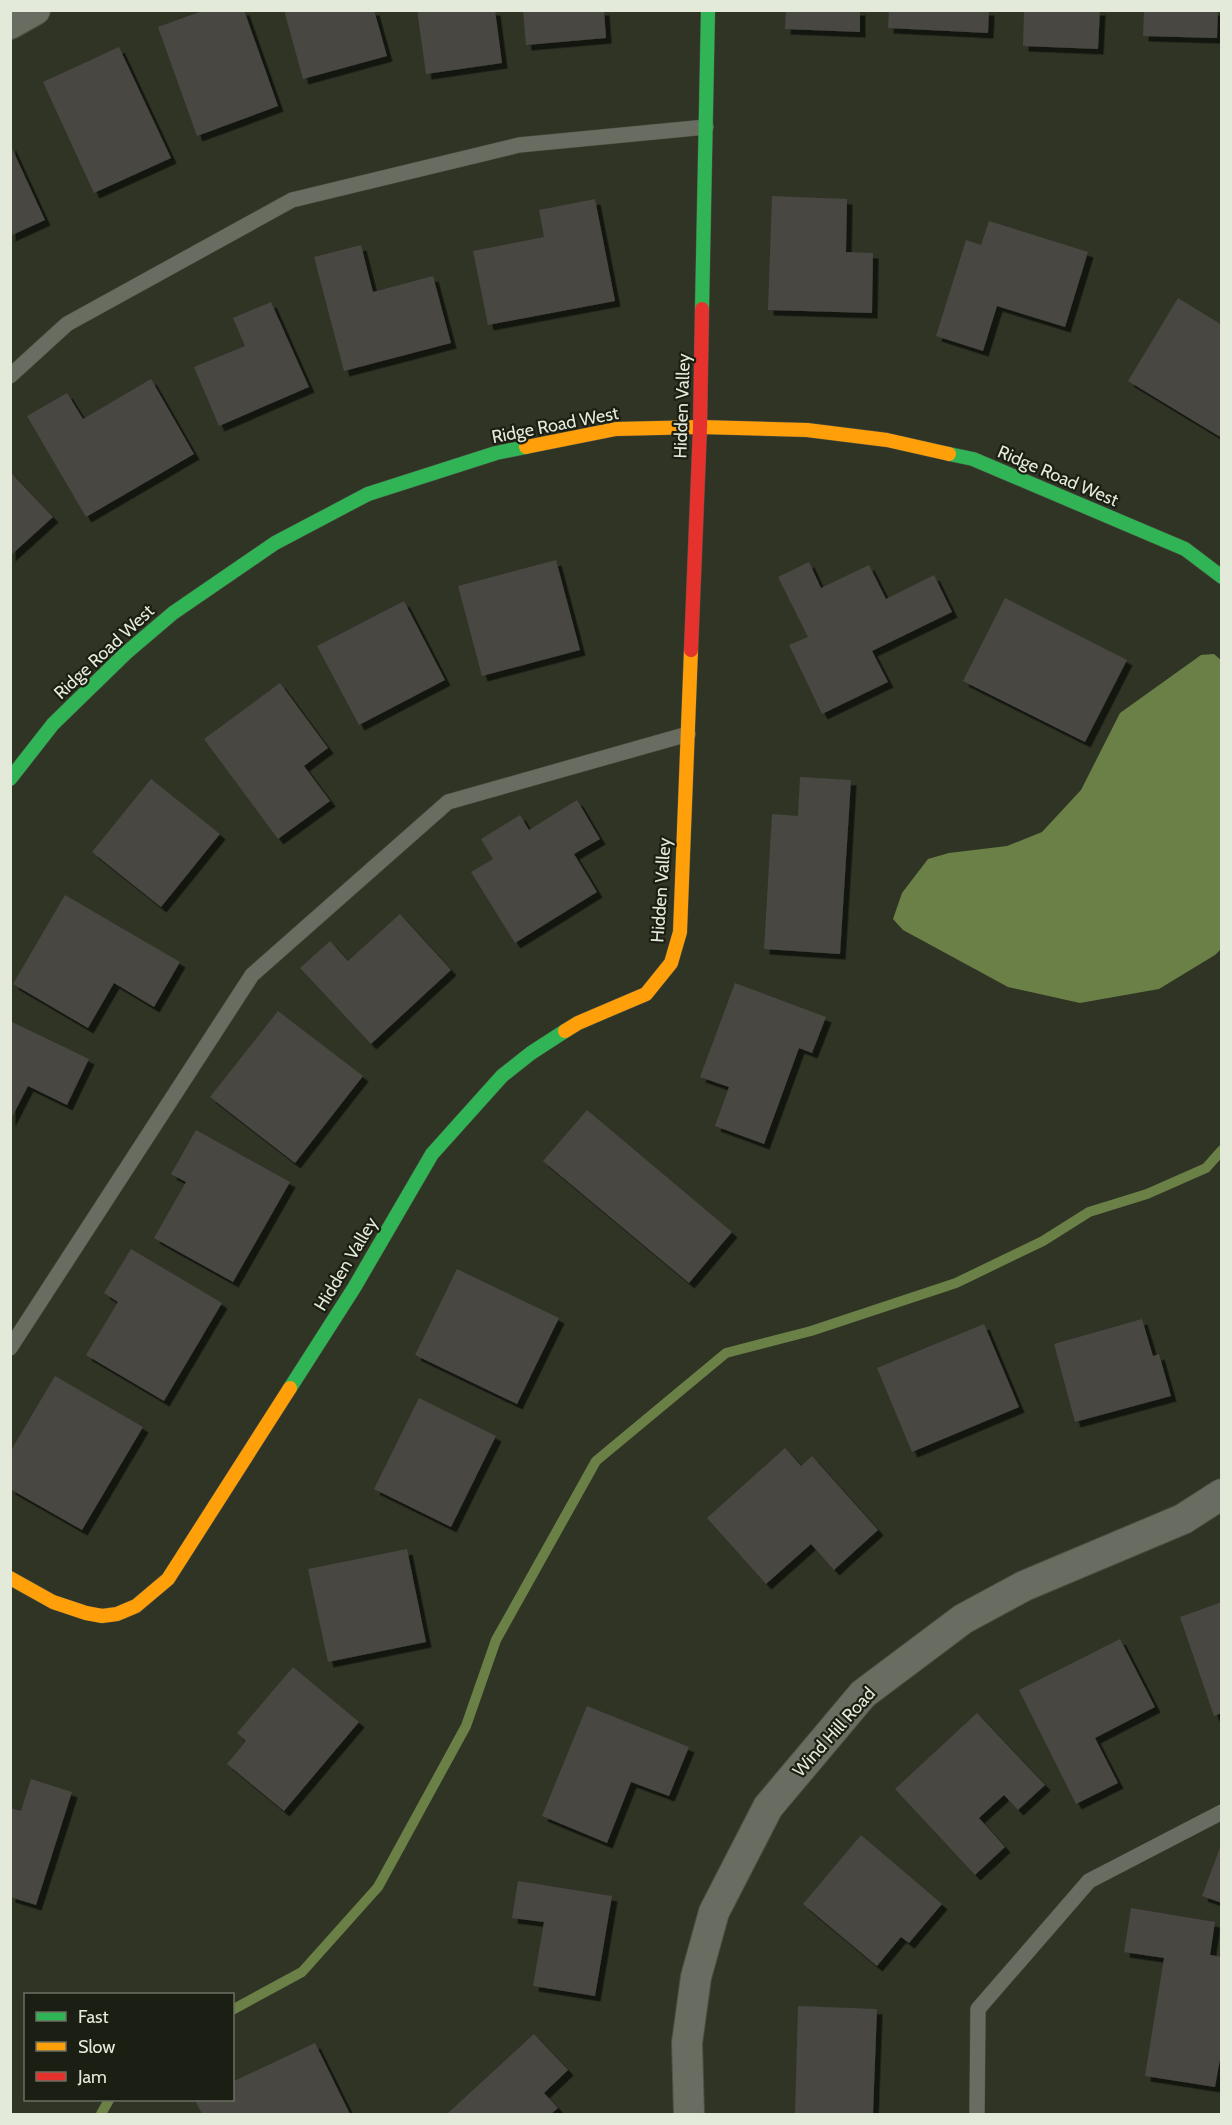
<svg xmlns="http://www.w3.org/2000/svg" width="1232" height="2125" viewBox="0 0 1232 2125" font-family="Cabin,sans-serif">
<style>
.water{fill:#6b8046}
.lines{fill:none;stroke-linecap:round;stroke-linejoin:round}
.stream{stroke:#6b8046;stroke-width:10}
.building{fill:#494643;filter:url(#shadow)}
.lane-casing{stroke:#4c5043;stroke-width:16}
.street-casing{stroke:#4c5043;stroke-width:32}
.fast-casing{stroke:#4c5043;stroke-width:15}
.slow-casing{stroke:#4c5043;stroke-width:15}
.jam-casing{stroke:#4c5043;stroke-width:15}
.lane{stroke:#696d61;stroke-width:15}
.street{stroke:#696d61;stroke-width:30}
.fast{stroke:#30b455;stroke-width:14}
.slow{stroke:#ff9f0a;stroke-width:14}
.jam{stroke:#e5322d;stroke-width:14}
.labels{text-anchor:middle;stroke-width:4.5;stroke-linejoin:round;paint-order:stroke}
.street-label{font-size:18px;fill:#e3ead9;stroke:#1b1f13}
</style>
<defs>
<filter id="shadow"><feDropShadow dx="5.5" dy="5.5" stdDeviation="0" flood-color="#0009"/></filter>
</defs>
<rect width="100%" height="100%" fill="#2f3425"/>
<!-- water -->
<polygon class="water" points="1214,654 1222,661 1222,948 1215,955 1159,989 1080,1003 1008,987 903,930 893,919 902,893 928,859 949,853 1007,846 1042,832 1081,790 1120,713 1201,655"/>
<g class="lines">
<!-- stream -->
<g class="stream">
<polyline points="232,2010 302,1972 378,1887 466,1726 496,1640 596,1461 726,1353 811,1331 956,1283 1043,1241 1089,1212 1147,1194 1206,1168 1222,1150"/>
<polyline points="101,2114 109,2100"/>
</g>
</g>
<!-- building -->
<g class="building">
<polygon points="205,10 244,10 278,106 197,136 158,27"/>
<polygon points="284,10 374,10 387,56 303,79"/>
<polygon points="417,10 495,10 502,63 426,74"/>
<polygon points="523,10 604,10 606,38 526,45"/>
<polygon points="786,10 860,10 860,32 785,29"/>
<polygon points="889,10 989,10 988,33 888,28"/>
<polygon points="1024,10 1100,10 1098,49 1023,46"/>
<polygon points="1144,10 1218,10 1217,38 1143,36"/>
<polygon points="119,47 171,158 94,193 43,82"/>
<polygon points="10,144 45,220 10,236"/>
<polygon points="772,196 847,199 846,252 873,253 872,313 768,310"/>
<polygon points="595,199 615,301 488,325 473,251 544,237 539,210"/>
<polygon points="989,221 1088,252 1065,327 997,306 983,351 936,336 966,240 981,245"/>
<polygon points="361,245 373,292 433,276 451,343 344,371 314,257"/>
<polygon points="1178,298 1222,325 1222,438 1128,381"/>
<polygon points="271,302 309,387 219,426 194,367 245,346 233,318"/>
<polygon points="151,379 194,454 86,517 27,416 67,393 83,419"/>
<polygon points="10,472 53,517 10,556"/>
<polygon points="556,560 580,650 482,676 458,586"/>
<polygon points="809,562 821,588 869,565 886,599 934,575 952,612 872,651 888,682 822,714 789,645 808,637 778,577"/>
<polygon points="1005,598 1127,660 1085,742 963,681"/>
<polygon points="404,601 445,680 359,725 317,646"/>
<polygon points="280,683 328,748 304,766 330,801 278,839 204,739"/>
<polygon points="800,777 851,780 840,954 764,949 772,814 798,816"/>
<polygon points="151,779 220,834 161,907 92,852"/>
<polygon points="577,800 600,839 574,854 597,892 515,943 471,872 493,859 481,839 520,815 529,830"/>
<polygon points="65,895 180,962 154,1007 114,983 88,1028 13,984"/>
<polygon points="400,914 451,970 371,1044 300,968 330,941 348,961"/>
<polygon points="735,983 826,1017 812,1053 799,1048 764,1144 715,1126 729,1087 700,1077"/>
<polygon points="278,1011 363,1076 295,1163 210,1097"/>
<polygon points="10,1021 89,1059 67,1105 28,1086 10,1121"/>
<polygon points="587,1110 732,1232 689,1283 543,1161"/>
<polygon points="196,1130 290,1182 233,1282 154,1238 186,1182 171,1174"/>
<polygon points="131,1249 222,1303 164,1401 86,1355 118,1302 104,1293"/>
<polygon points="457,1269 559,1318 517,1404 415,1355"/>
<polygon points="1142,1319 1153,1356 1159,1354 1171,1396 1075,1422 1054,1344"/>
<polygon points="984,1324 1019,1407 912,1452 877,1368"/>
<polygon points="55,1376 143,1427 82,1530 10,1489 10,1452"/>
<polygon points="419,1398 496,1436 451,1527 374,1489"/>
<polygon points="785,1448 801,1466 812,1456 878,1530 834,1570 811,1544 766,1584 707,1518"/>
<polygon points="407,1549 426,1642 328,1662 308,1569"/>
<polygon points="1222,1602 1222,1713 1214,1716 1180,1617"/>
<polygon points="1120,1639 1155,1707 1095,1738 1118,1783 1076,1804 1019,1690"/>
<polygon points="293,1667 359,1722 284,1811 227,1764 246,1741 237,1733"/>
<polygon points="587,1706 689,1747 669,1796 631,1782 607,1843 542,1816"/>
<polygon points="977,1713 1045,1785 1018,1810 1004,1795 979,1818 1005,1847 975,1875 895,1789"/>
<polygon points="31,1779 72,1792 36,1905 10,1897 10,1808 21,1811"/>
<polygon points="861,1835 942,1904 909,1943 901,1937 877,1966 803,1904"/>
<polygon points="1221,1845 1222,1845 1222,1903 1202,1896"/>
<polygon points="518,1881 612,1896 595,1996 533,1986 544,1922 512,1918"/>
<polygon points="1131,1908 1215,1922 1210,1955 1222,1957 1222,2048 1215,2087 1145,2076 1164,1958 1124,1952"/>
<polygon points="798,2006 877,2009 873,2114 795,2114"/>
<polygon points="534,2034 568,2070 544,2093 558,2108 551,2114 447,2114"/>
<polygon points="315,2043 350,2114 202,2114 195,2100 232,2100 232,2082"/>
</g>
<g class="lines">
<!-- lane casing -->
<g class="lane-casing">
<g id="lane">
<polyline points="10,376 67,324 292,200 519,145 706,127"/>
<polyline points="10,1348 252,975 448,802 688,734"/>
<polyline points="977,2114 978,2009 1089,1881 1222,1812"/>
</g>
</g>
<!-- street casing -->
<g class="street-casing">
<g id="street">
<polyline points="10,24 35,10"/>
<polyline points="689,2114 687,2043 696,1977 714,1912 768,1807 863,1694 963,1619 1024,1586 1183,1519 1222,1494"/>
</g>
</g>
<!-- fast casing -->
<g class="fast-casing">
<g id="fast">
<polyline points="702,309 708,10"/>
<polyline points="949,454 973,459 1185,549 1222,577"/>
<polyline points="10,779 53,724 126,653 173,613 275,543 368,494 496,453 526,447"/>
<polyline points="290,1388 354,1288 432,1154 502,1076 531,1053 565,1031"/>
</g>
</g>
<!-- slow casing -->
<g class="slow-casing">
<g id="slow">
<polyline points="526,447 616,429 700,427 807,430 887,440 949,454"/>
<polyline points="565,1031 578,1023 646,994 671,963 680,932 691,650"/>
<polyline points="10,1578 53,1602 86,1613 102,1616 117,1614 136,1606 168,1579 290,1388"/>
</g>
</g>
<!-- jam casing -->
<g class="jam-casing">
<polyline id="jam" points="691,650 700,427 702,309"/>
</g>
<!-- lane -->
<use href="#lane" class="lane"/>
<!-- street -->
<use href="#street" class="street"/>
<!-- fast -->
<use href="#fast" class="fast"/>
<!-- slow -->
<use href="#slow" class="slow"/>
<!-- jam -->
<use href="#jam" class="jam"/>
</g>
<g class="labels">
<!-- street labels -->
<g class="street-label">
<text transform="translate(682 406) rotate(-88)" y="6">Hidden Valley</text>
<text transform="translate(555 425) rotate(-11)" y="6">Ridge Road West</text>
<text transform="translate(1058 476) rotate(23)" y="6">Ridge Road West</text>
<text transform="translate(104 652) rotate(-43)" y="6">Ridge Road West</text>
<text transform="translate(661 890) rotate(-86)" y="6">Hidden Valley</text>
<text transform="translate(346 1264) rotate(-59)" y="6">Hidden Valley</text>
<text transform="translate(834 1732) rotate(-48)" y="6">Wind Hill Road</text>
</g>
</g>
<!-- border -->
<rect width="1232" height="2125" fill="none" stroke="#e3ead9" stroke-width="24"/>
<!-- legend -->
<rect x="24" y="1993" width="210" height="108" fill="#1b1f13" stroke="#6b7062" stroke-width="1.5"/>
<rect x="36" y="2012" width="30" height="9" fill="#30b455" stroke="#6b7062" stroke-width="1.5"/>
<text x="78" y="2023" font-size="18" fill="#e3ead9">Fast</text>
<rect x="36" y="2042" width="30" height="9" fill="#ff9f0a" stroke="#6b7062" stroke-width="1.5"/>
<text x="78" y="2053" font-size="18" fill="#e3ead9">Slow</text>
<rect x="36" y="2072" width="30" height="9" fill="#e5322d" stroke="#6b7062" stroke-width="1.5"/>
<text x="78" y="2083" font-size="18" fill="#e3ead9">Jam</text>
</svg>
